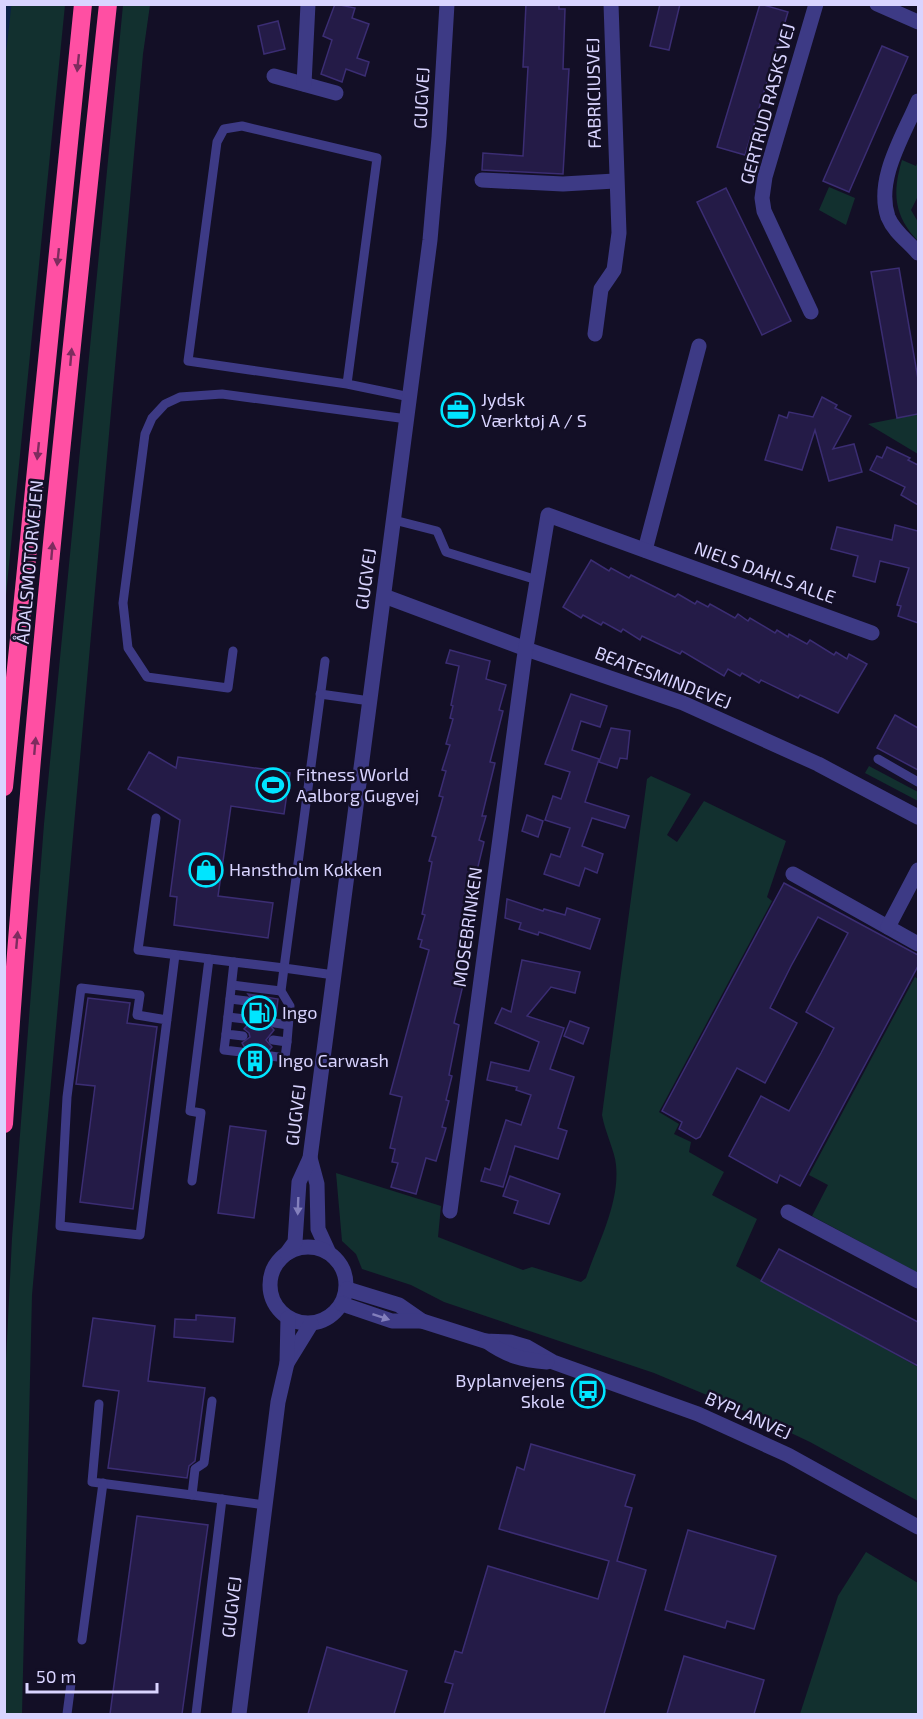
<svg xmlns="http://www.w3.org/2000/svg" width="923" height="1719" viewBox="0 0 923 1719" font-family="'Exo 2',sans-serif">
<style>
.green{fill:#12302f}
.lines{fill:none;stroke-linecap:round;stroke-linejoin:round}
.stream{stroke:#0c2248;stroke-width:5}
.building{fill:#241b47;stroke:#3b2d73;stroke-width:1.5}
.service{stroke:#3d3a85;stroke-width:9}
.minor{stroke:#3d3a85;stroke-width:15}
.tertiary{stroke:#3d3a85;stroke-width:15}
.motorway{stroke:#ff4fa3;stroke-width:18}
.oneway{fill:#7d2c5e}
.oneway2{fill:#837fbc}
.labels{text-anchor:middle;stroke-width:5;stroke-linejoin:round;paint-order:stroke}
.street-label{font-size:18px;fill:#d9d4ff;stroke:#130f26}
.poi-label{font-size:18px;fill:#d9d4ff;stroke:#130f26;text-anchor:start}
</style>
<rect width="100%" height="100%" fill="#130f26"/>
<!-- green -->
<g class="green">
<polygon points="4,5 65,5 5,605 4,605"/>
<polygon points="123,5 150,5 143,54 32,1295 22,1714 5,1714 4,1401 12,1238 44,824"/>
<path d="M902,160l14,6 2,-5v35l-7,14 7,12v19c-24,-25 -26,-48 -16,-81z"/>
<polygon points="829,187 855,198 846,225 819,210"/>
<polygon points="918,414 918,454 868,424"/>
<polygon points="869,766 918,792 918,801 865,773"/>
<path d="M651,776l40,18 -24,41 10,7 27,-41 82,40 -19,56 5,4 -113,211 20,12 -5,10 17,8 -2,10 35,20 -12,23 45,24 -21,47 182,101v134l-108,-59 -72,-34 -84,-35 -210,-71 -33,-17 -49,-16 -6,-15 -14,-13 -6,-68 105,33 -3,31 85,33 9,-3 49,15 5,-4c12,-35 34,-75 30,-113 -1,-13 -11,-33 -14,-50l45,-336z"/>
<polygon points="915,977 918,979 918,1273 812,1216 828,1185 809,1175"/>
<polygon points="866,1552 918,1583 918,1714 800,1714 838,1596"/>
</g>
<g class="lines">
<!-- stream -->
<polyline class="stream" points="4,49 9,4"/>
</g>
<!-- building -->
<g class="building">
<polygon points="335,4 355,8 352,18 369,24 357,58 369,62 365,76 346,69 342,82 321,74 332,40 323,36"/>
<polygon points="526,4 559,4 559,9 565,9 563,69 569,69 563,174 482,170 483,153 523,156 528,67 523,67"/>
<polygon points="660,4 680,4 669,50 650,46"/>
<polygon points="760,4 788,12 745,155 717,147"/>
<polygon points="278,21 285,49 264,54 258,26"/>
<polygon points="882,46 908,57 849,192 823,181"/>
<polygon points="726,188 791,321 762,335 697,202"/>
<polygon points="899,268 918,379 918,414 897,418 871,272"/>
<polygon points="822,397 837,405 835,408 851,416 833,449 854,444 862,472 829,481 815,430 802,470 765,460 779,415 787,418 789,412 813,417"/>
<polygon points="887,447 910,458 908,460 918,465 918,505 901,495 905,487 870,470 877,456 882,458"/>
<polygon points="895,525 918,531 918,623 898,616 901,606 897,605 909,568 880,561 875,582 853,576 858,556 831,549 837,527 892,540"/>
<polygon points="591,560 609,571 611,568 629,578 631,575 675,597 678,594 695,604 697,601 708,607 710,604 735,618 738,614 748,621 750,618 775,633 777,630 788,637 789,634 807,644 810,640 834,655 836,652 847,659 849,654 867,664 838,713 800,695 798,698 761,680 759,683 742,673 740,676 728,669 724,676 682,651 680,654 642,636 640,640 623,629 621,632 603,622 601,625 583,615 581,618 563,607"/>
<polygon points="450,650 490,661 486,679 506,685 499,710 503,711 490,762 495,763 482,816 486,816 479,840 484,842 472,891 476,892 469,919 473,920 466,944 469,945 467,968 454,1023 459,1025 449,1075 452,1076 446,1100 449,1101 442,1127 446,1128 436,1161 426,1158 416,1194 391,1187 398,1163 392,1162 395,1149 390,1148 402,1097 390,1094 429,950 420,947 422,940 418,939 425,915 422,914 432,862 429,861 436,837 432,836 443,797 439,796 446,771 442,770 450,745 446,744 453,719 450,718 453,706 451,705 459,666 446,663"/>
<polygon points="571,694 607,706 600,727 581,721 572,750 599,759 585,802 629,816 625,828 592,818 582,846 603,854 597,873 585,868 579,886 544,874 551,854 560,857 570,828 545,820 553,796 561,799 570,772 545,764"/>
<polygon points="895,715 918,728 918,770 877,748"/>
<polygon points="611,728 630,731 627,759 620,758 617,768 599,762"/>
<polygon points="149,752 176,768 178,757 290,773 284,814 231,806 218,896 273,903 268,938 174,925 177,897 170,896 180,820 128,789"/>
<polygon points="527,815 543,821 538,837 522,831"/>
<polygon points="784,883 918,955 918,966 800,1186 780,1175 777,1183 729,1156 761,1096 789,1111 821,1053 834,1028 806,1012 848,933 818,917 791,966 770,1008 797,1023 765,1083 737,1068 700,1137 696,1139 679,1129 682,1122 662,1111"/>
<polygon points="507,899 543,911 544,909 565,915 567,908 600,919 590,949 539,932 538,935 519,929 521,923 505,918"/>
<polygon points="522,960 580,972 575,993 551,987 527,1016 564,1028 550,1069 574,1077 558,1128 567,1131 558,1159 515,1146 503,1187 481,1181 485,1168 490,1170 506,1120 521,1125 531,1095 516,1090 517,1087 487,1080 491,1062 529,1071 539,1042 495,1023 502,1008 511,1012"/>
<polygon points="248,994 278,999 276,1016 268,1023 274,1030 266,1040 272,1047 264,1056 270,1063 269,1069 239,1066 240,1059 248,1053 242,1043 250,1037 249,1033 244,1029 252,1020 251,1016 246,1012 246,1008 254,1002"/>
<polygon points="88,998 130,1003 127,1023 157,1027 133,1209 80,1202 95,1086 76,1084"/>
<polygon points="570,1021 589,1028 583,1044 564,1036"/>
<polygon points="230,1126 266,1131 254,1218 218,1213"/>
<polygon points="510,1176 560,1194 549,1224 514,1213 518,1201 503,1196"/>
<polygon points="779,1249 918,1322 918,1366 761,1281"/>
<polygon points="196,1315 235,1318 233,1342 174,1337 175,1319 196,1320"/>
<polygon points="93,1318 155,1326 148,1381 205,1388 195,1461 189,1466 187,1478 108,1468 119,1391 83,1386"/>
<polygon points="531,1444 635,1475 625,1506 632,1508 617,1561 646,1570 604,1714 444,1714 453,1684 445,1682 455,1651 462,1653 488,1566 598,1599 609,1561 499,1529 517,1467 524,1470"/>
<polygon points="137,1516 208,1525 182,1714 110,1714"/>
<polygon points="688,1530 776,1556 754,1629 727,1621 725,1628 665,1610"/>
<polygon points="327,1647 407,1671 394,1714 308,1714"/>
<polygon points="684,1656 764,1680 754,1714 667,1714"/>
</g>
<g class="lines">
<!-- service -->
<g class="service">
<polyline points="347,384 377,158 242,126 224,129 217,142 188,361 347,384 410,397"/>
<polyline points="394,520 437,531 446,552 537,580"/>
<polyline points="233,651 228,688 147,677 128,648 123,603 145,434 152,418 165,404 180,397 222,394 407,419"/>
<polyline points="325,661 284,968 334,975"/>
<polyline points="320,694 370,701"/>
<polyline points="878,759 918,782"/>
<polyline points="156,818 138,950 234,962"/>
<polyline points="232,985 281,991"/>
<polyline points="230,999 247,1001"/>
<polyline points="228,1017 245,1019"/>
<polyline points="167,1020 137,1015 140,995 81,988 67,1097 60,1226 140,1235 175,955"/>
<polyline points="275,1023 288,1025"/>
<polyline points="226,1034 224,1050 241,1052"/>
<polyline points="243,1036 226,1034 234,962 284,968 281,991 290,1006 287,1042 273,1040"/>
<polyline points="271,1056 285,1058 287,1042"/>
<polyline points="192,1181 201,1113 190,1111 209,959"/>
<polyline points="212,1401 204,1463 195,1469 192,1495 265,1505"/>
<polyline points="99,1404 92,1482 192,1495"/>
<polyline points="82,1640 103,1483"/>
<polyline points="67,1714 72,1676"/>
<polyline points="196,1714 222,1499"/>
</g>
<!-- minor -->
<g class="minor">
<polyline points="877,4 918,22"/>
<polyline points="274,76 336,93"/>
<polyline points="304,84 308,4"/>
<path d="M918,101c-14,34 -43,78 -30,116 6,15 21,25 30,36"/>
<polyline points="482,180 563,184 615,181"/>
<polyline points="811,312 764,211 762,198 765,177 816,4"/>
<polyline points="595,334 601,289 614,270 619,233 611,4"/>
<polyline points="645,550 699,346"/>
<polyline points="384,596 526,649 683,703 818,764 918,817"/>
<polyline points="793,874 918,944"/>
<polyline points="888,927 918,870"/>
<polyline points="450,1211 524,659 548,515 872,633"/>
<polyline points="788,1212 918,1281"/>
</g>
<!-- tertiary -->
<g class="tertiary">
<polyline points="310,1158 317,1184 318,1229 329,1253"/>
<circle cx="308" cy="1285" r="38"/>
<polyline points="287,1253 295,1242 299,1182 310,1158 430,240 439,137 447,4"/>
<polyline points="347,1289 399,1305 422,1321"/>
<polyline points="342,1304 392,1321 422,1321 485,1341 510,1342 527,1347 553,1362 698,1414 788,1455 918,1527"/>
<path d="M486,1341c21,15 36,19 61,21"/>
<polyline points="287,1363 311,1324"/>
<polyline points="239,1714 278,1402 287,1363 288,1318"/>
</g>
<!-- motorway -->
<g class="motorway">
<polyline points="4,787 83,4"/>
<path d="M4,1124c24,-374 64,-747 104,-1120"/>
</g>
</g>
<!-- one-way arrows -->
<defs><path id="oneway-solid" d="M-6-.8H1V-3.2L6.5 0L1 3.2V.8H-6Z" transform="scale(1.5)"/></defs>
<g class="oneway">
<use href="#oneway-solid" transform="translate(78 63) rotate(96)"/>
<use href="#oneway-solid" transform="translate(58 257) rotate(96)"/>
<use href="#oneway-solid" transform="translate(71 357) rotate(-85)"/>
<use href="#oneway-solid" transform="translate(38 451) rotate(96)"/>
<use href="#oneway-solid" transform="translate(52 551) rotate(-85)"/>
<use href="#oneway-solid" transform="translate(35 746) rotate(-85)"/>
<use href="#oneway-solid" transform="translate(17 940) rotate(-85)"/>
</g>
<g class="oneway2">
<use href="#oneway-solid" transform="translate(298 1206) rotate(92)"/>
<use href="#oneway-solid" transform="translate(381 1317) rotate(18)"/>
</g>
<!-- icons -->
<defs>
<g id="office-ring" transform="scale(1.725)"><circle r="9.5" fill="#130f26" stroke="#00e5ff" stroke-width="1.5"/><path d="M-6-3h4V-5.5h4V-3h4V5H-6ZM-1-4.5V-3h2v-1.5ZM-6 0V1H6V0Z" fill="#00e5ff"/></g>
<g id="stadium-ring" transform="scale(1.725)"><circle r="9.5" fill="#130f26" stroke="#00e5ff" stroke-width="1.5"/><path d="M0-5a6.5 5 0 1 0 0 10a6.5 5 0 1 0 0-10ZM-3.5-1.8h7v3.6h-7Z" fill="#00e5ff"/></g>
<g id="shop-ring" transform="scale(1.725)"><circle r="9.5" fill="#130f26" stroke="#00e5ff" stroke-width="1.5"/><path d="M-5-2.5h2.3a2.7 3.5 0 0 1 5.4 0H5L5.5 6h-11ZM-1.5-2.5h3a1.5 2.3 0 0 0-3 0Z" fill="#00e5ff"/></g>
<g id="fuel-ring" transform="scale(1.725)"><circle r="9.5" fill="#130f26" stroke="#00e5ff" stroke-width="1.5"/><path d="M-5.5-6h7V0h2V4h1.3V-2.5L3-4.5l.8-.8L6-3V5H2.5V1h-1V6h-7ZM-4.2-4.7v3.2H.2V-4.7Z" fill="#00e5ff"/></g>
<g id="building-ring" transform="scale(1.725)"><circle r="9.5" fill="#130f26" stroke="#00e5ff" stroke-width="1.5"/><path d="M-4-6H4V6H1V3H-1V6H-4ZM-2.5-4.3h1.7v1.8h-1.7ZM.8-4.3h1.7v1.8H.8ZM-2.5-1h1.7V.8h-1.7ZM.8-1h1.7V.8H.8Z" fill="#00e5ff"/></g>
<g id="bus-ring" transform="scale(1.725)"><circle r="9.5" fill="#130f26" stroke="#00e5ff" stroke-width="1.5"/><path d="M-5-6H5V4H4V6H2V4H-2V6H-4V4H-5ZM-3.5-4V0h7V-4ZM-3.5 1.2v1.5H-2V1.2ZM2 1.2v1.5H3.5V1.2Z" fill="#00e5ff"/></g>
</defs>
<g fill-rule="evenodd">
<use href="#office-ring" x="458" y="410"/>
<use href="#stadium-ring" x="273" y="785"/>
<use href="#shop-ring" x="206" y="870"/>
<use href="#fuel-ring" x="259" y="1013"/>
<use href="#building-ring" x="255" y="1061"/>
<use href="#bus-ring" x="588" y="1391"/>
</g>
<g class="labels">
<!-- street labels -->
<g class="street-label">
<text transform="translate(594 93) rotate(-91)" y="6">FABRICIUSVEJ</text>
<text transform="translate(422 98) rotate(-87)" y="6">GUGVEJ</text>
<text transform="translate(768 104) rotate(-75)" y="6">GERTRUD RASKS VEJ</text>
<text transform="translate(30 562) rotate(-85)" y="6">ÅDALSMOTORVEJEN</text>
<text transform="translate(765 573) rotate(20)" y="6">NIELS DAHLS ALLE</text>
<text transform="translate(366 579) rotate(-82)" y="6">GUGVEJ</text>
<text transform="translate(663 678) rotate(21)" y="6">BEATESMINDEVEJ</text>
<text transform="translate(468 927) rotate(-82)" y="6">MOSEBRINKEN</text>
<text transform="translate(296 1115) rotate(-83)" y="6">GUGVEJ</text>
<text transform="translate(748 1416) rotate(24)" y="6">BYPLANVEJ</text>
<text transform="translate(232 1607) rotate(-83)" y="6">GUGVEJ</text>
</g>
<!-- poi labels -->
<g class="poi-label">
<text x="481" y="406">Jydsk<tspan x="481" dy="21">Værktøj A / S</tspan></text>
<text x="296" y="781">Fitness World<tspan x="296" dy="21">Aalborg Gugvej</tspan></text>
<text x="229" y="876">Hanstholm Køkken</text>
<text x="282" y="1019">Ingo</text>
<text x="278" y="1067">Ingo Carwash</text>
<text x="565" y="1387" text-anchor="end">Byplanvejens<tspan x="565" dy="21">Skole</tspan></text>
</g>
</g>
<!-- border -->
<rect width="923" height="1719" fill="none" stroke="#d9d4ff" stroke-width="12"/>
<!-- scale -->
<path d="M27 1683v9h130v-9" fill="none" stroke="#d9d4ff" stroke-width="3"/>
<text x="36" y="1683" font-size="18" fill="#d9d4ff" stroke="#130f26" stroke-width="4.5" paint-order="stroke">50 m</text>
</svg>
